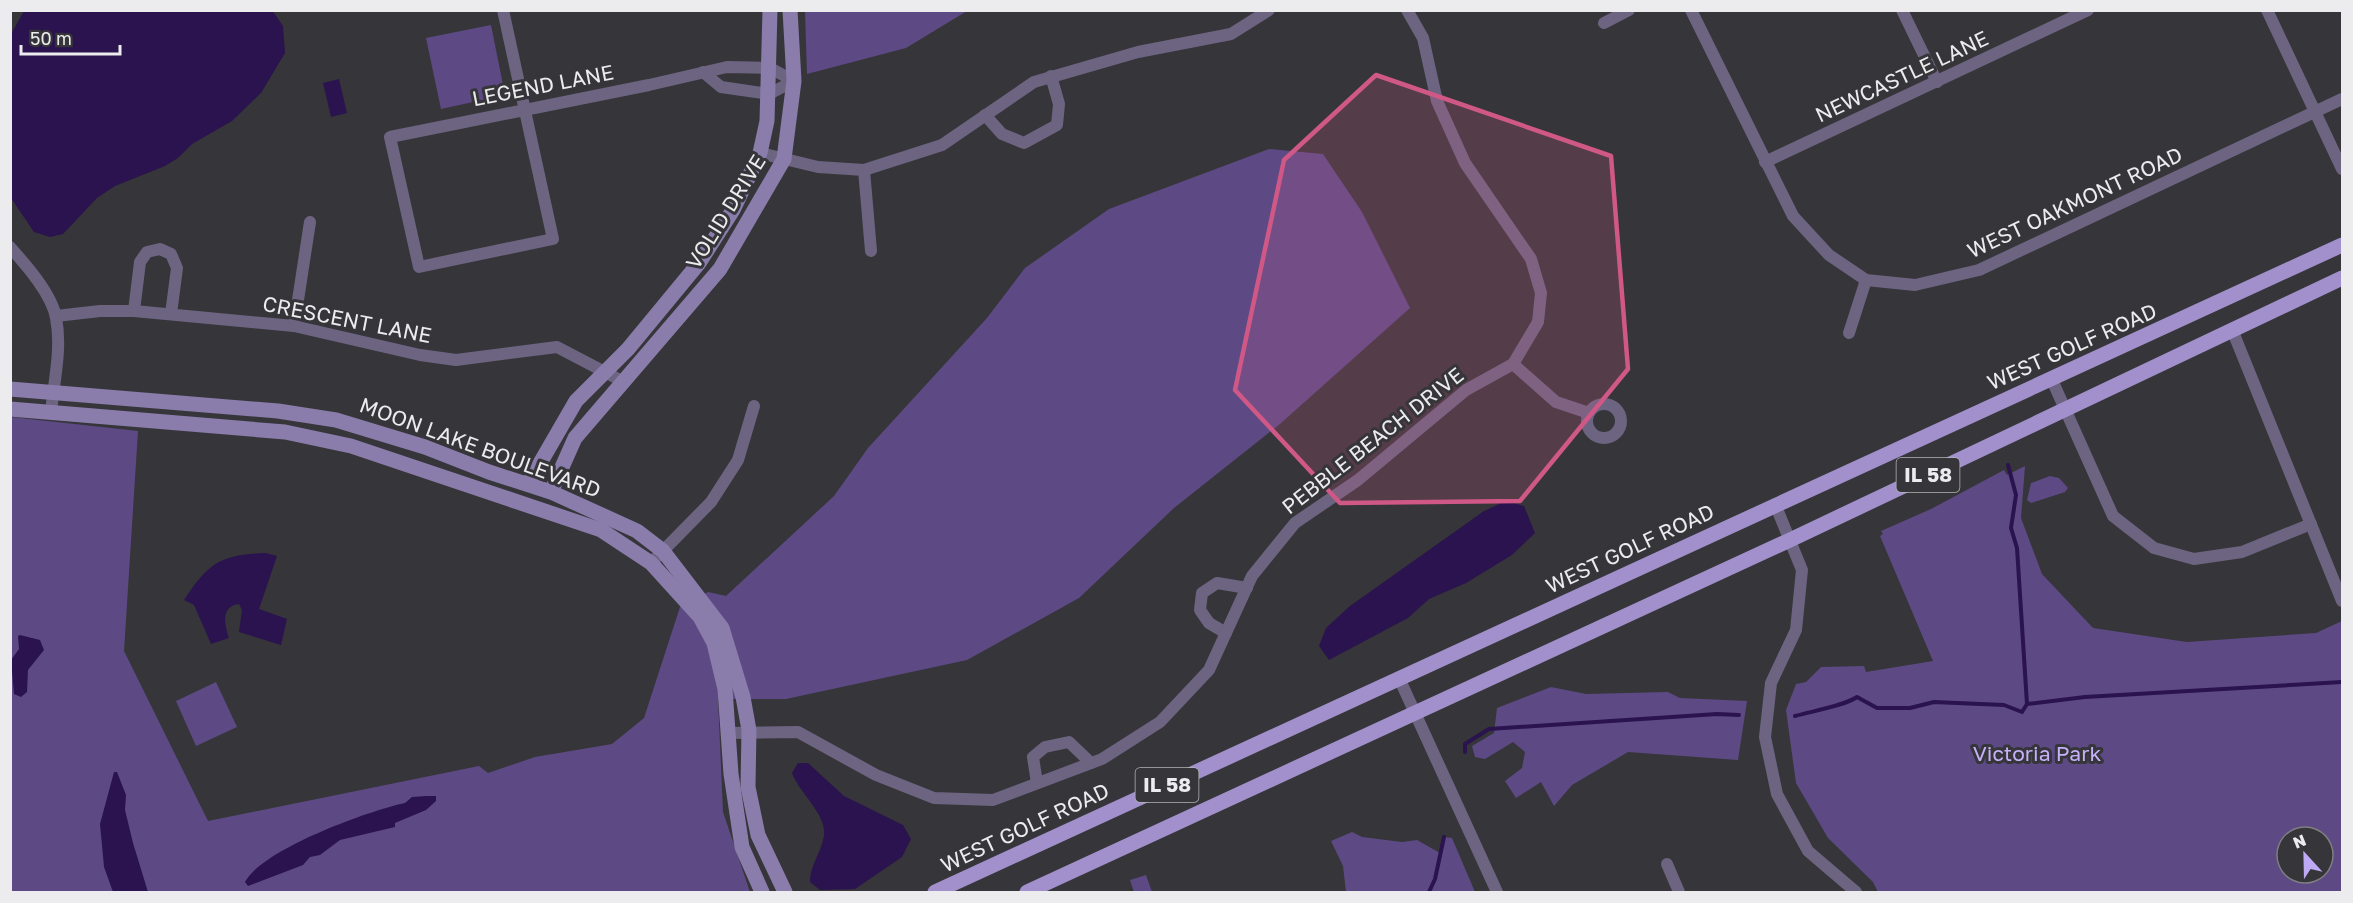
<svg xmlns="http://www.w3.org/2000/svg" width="2353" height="903" viewBox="0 0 2353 903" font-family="'Golos Text',sans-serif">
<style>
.green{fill:#5d4a85;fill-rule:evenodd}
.water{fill:#2a134e}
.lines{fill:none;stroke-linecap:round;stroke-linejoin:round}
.stream{stroke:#2a134e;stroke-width:4}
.street{stroke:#6c6481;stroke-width:12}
.secondary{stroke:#8a7dab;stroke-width:15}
.primary{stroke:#a190cb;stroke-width:15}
.marked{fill:#cf5887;fill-opacity:0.2;stroke:#cf5887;stroke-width:4.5;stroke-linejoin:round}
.labels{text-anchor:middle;stroke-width:6;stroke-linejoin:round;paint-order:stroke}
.shield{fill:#363539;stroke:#b5b5b8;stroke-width:1.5}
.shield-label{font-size:20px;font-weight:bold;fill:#ececee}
.street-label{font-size:21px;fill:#ececee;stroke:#363539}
.park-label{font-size:21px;fill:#c5b0fa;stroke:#363539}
</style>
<rect width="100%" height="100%" fill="#363539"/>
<!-- green -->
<g class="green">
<polygon points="805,11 805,10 967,11 906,48 807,74"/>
<polygon points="491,25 505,95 441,109 426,38"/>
<polygon points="1269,149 1323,154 1362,212 1410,308 1280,424 1174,508 1079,598 967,660 786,699 718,699 723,812 750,892 11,892 11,417 138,431 124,651 208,821 479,766 488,773 535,757 612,744 644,718 680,607 708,592 726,596 834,496 868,448 987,318 1025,268 1109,209"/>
<path d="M2025,466l-4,52 21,56 51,54 94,14 129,-9 26,-12v271h-464l-5,-10 -45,-44 -32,-55 -10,-73 10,-26 10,-2 15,-15 43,-1 2,6 67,-11 -53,-125 3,-2 -2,-3 50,-22 73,-39 3,5zM2287,837h36v36h-36z"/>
<polygon points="2050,476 2059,478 2068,488 2065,492 2031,503 2027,500 2031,483"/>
<polygon points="216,682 237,727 196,746 176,701"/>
<polygon points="1551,687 1586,694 1668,692 1680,698 1747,701 1738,760 1628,752 1572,785 1554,806 1541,782 1516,798 1505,781 1522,768 1525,752 1513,742 1485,759 1475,757 1472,746 1494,733 1497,708"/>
<polygon points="1352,832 1362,837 1402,842 1417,840 1440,853 1444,837 1452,838 1475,892 1346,892 1343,866 1331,841"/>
<polygon points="1146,875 1152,892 1134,892 1130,880"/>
</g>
<!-- water -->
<g class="water">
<polygon points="272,10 283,26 285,53 261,93 232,121 192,144 178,158 165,166 115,186 97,198 63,234 50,237 34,232 11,198 11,34 24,11"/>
<polygon points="339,79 347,113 331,117 323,83"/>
<polygon points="1506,501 1524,506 1535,533 1512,555 1466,583 1429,599 1408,618 1329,660 1319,646 1326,628 1350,606 1484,511"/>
<path d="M266,553l11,3 -18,53 28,10 -6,26 -42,-13 3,-22 -3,-6c-18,2 -15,20 -10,34l-18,6 -17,-39 -10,-5c24,-37 37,-46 82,-47z"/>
<polygon points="20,635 40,640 44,650 28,670 27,692 21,697 14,694 11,660 19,649 18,636"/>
<path d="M798,763h10l36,33 59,29 8,14 -9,18 -47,32 -35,1 -10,-8c0,-17 11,-29 14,-46 3,-22 -25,-43 -32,-63z"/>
<polygon points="114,772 117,772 126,795 125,810 133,843 148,892 113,892 104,867 100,824"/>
<path d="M426,796h10v5l-10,9 -31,13v4l-55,13 -20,15 -10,2 -7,8 -55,21 -3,-4c18,-33 123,-71 160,-79l7,-6z"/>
</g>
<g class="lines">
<!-- stream -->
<g class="stream">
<polyline points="2008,465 2016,495 2011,528 2017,548 2027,704"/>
<path d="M1795,716c18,-5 49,-10 62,-19l20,11h33l24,-6 70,3 18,7 5,-8 58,-7 257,-15"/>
<polyline points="1465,752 1465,744 1489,729 1717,714 1739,715"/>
<polyline points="1429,892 1435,879 1444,837"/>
</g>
<!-- street -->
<g class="street">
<polyline points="503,10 553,239 419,267 390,137 649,85 727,67 770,68 794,81"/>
<polyline points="1691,10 1793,216 1829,255 1866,280"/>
<polyline points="1902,10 1937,82"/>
<polyline points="2267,10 2342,169"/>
<polyline points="1604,23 1629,10"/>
<polyline points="703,72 721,87 769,94 794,81"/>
<polyline points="985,115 1002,134 1024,143 1057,125 1059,104 1051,76"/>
<polyline points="760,153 818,167 864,170 942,145 1034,82 1138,52 1231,34 1269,10"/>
<polyline points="1765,162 2088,10"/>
<polyline points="864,170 871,251"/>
<path d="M10,247c16,18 42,47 46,71 6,30 -2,63 -5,94"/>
<polyline points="134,311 140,262 147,252 160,249 171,254 177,268 171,314"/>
<polyline points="56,316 100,311 134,311 294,326 420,355 456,360 557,347 622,381"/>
<polyline points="294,326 310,222"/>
<polyline points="2233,332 2342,601"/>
<polyline points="1849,333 1866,280 1915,285 1979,270 2342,99"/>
<polyline points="1513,364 1556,402 1589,413"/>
<polyline points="2052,380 2113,516 2154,548 2194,559 2242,552 2311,524"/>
<circle cx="1604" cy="421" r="17"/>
<polyline points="1775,504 1802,570 1796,630 1771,683 1765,737 1777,794 1808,851 1856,892"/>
<polyline points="651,563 711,502 738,460 754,406"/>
<polyline points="1226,633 1209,623 1200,610 1202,593 1217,583 1247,588"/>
<polyline points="1399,678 1497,892"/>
<polyline points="729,733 798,732 876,775 934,798 993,800 1102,759 1160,722 1209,670 1252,576 1295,523 1358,480 1466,390 1513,364 1538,322 1541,293 1531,259 1465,163 1437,101 1423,38 1407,10"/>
<polyline points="1037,783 1033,757 1045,747 1069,742 1091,763"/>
<polyline points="1667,864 1679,892"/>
</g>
<!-- secondary -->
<g class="secondary">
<polyline points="10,389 278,411 336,420 425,447 489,472 551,492 637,531 663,551 722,628 743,697 749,730 748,787 758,835 785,892"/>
<polyline points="10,409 285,432 351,446 601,530 651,563 700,617 714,643 725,689 731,774 742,847 762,892"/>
<polyline points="528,484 576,401 628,349 699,263 733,210 760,153 767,121 770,10"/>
<polyline points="551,492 575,438 720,269 784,159 794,81 790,10"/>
</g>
<!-- primary -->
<g class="primary">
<polyline points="935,892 2342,245"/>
<polyline points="1027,892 1790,540 2342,278"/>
</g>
</g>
<!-- marked area -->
<path class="marked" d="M1376,75l235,81 17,213 -108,132 -180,2 -105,-113 49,-230z"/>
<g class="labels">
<!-- shield labels -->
<g class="shield">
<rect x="1896.5" y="458" width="63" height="34" rx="4.5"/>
<rect x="1135.5" y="768" width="63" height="34" rx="4.5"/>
</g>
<g class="shield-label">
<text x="1928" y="482">IL 58</text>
<text x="1167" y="792">IL 58</text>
</g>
<!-- street labels -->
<g class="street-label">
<text transform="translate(1902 77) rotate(-25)" y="7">NEWCASTLE LANE</text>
<text transform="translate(543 86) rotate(-11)" y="7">LEGEND LANE</text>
<text transform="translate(2075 203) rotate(-25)" y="7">WEST OAKMONT ROAD</text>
<text transform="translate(726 212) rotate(-58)" y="7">VOLID DRIVE</text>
<text transform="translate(347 320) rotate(11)" y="7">CRESCENT LANE</text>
<text transform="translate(2072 347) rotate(-24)" y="7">WEST GOLF ROAD</text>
<text transform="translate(1373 441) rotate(-38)" y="7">PEBBLE BEACH DRIVE</text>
<text transform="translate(480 448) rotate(20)" y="7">MOON LAKE BOULEVARD</text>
<text transform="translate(1630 549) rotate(-25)" y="7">WEST GOLF ROAD</text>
<text transform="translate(1025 828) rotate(-25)" y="7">WEST GOLF ROAD</text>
</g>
<!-- park labels -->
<g class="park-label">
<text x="2037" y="761">Victoria Park</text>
</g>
</g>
<!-- border -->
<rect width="2353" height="903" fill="none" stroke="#ececee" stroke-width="24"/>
<!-- north arrow -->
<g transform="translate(2305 855) rotate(338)"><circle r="28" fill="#363539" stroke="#7f7e81" stroke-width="1.5"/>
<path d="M0-4.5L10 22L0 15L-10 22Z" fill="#bea9f4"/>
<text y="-9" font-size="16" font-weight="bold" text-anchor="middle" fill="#ececee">N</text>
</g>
<!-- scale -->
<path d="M21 45v9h99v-9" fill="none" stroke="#ececee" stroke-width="3"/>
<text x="30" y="45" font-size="18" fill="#ececee" stroke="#363539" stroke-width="4.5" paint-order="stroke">50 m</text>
</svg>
